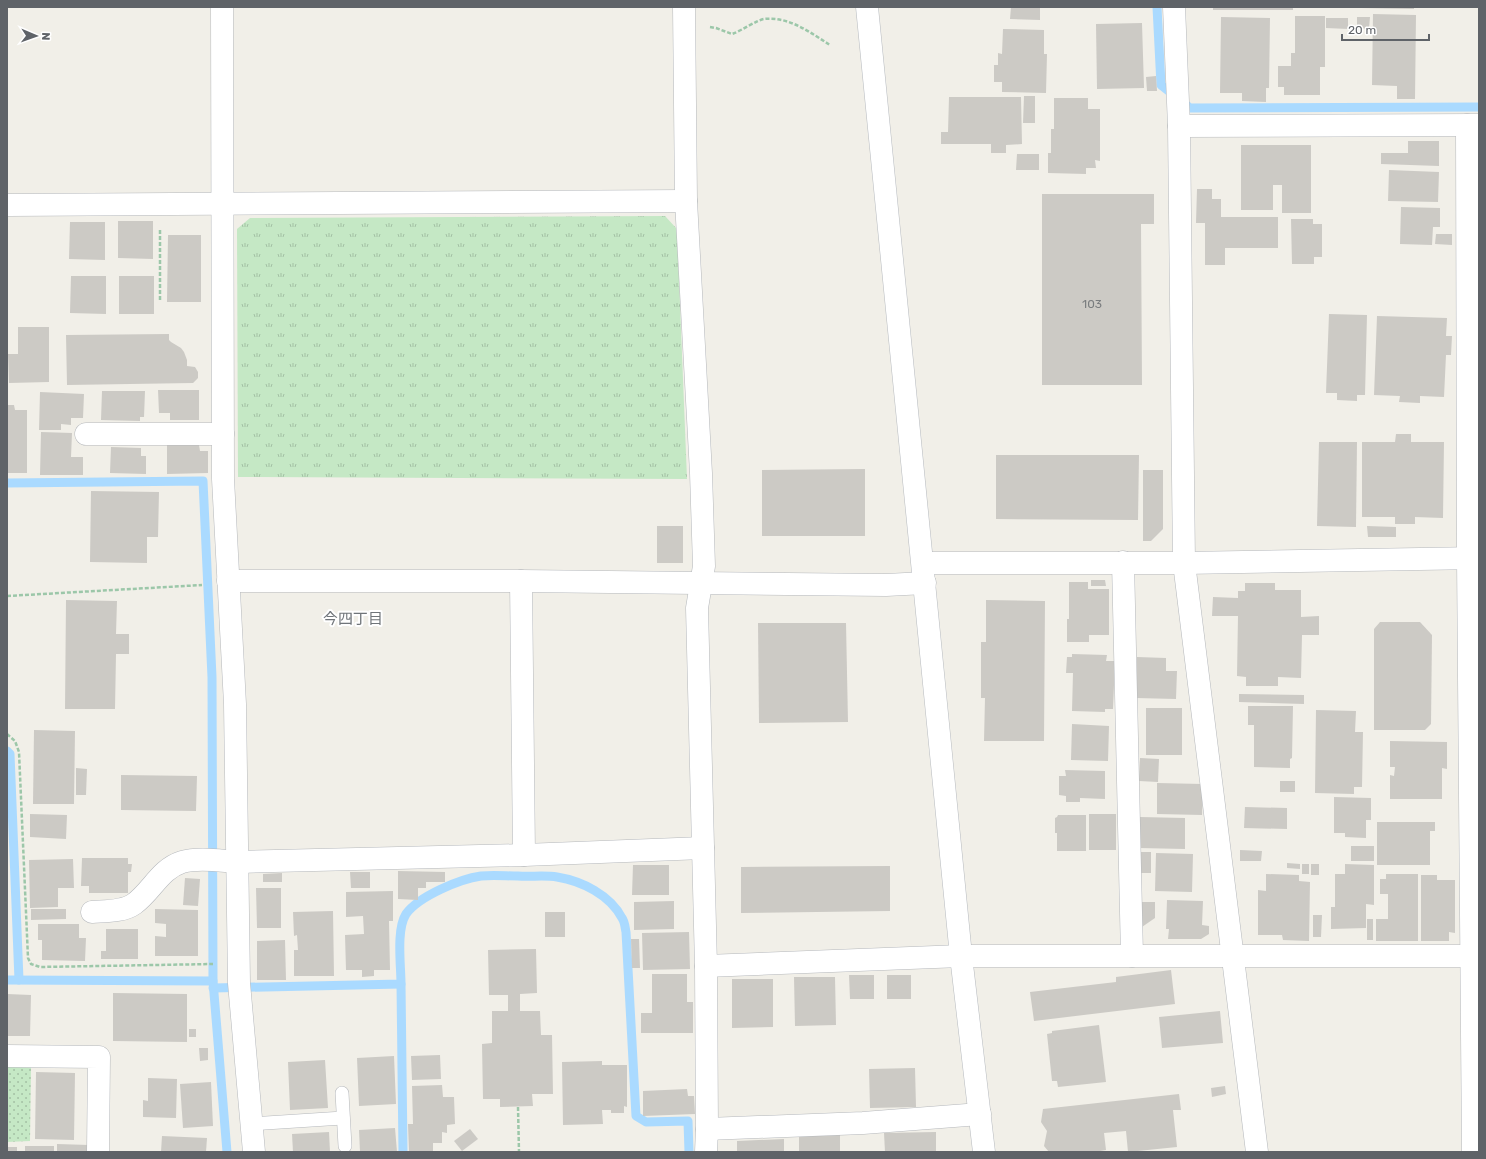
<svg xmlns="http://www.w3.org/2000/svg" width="1486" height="1159" viewBox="0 0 1486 1159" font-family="Rubik,'Noto Sans JP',sans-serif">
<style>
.grass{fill:url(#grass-dots)}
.park{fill:url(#park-tufts)}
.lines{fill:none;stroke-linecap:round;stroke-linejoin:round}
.stream{stroke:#aadaff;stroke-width:9}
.building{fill:#cccac5}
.lane-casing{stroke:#b5b8bc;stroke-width:14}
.street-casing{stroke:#b5b8bc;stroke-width:23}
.secondary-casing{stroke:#b6babf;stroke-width:23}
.path{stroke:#9cc7a9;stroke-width:2.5;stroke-dasharray:4 2;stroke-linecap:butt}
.lane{stroke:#fff;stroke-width:13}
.street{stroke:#fff;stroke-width:22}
.secondary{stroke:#fff;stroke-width:22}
.labels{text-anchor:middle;stroke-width:4;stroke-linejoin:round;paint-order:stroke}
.number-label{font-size:12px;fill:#7a7d7f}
.neighbourhood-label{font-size:15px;fill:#70757a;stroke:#fff}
</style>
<defs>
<pattern id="grass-dots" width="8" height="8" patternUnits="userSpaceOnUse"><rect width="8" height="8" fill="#c5e8c5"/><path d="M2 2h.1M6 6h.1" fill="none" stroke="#a3c0a4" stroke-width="1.8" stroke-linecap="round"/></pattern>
<pattern id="park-tufts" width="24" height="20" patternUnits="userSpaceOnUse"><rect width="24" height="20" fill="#c5e8c5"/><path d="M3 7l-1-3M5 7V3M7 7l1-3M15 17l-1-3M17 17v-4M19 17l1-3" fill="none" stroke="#a3c0a4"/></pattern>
</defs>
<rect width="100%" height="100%" fill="#f1efe8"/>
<!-- grass -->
<polygon class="grass" points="7,1067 31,1067 30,1141 7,1142"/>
<!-- park -->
<polygon class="park" points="665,216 677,229 687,479 238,477 237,229 250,218"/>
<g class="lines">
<!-- stream -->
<g class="stream">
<polyline points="1157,7 1161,85 1190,108 1479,107"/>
<polyline points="7,483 203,481 212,677 213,981 227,1152"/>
<polyline points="7,751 10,754 19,980"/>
<polyline points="7,980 213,981"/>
<polyline points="401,984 403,1152"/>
<path d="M213,988l188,-4c0,-19 -5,-54 5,-70 13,-18 54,-35 75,-38 12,-1 25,0 37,0 12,1 27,-1 39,1 25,4 53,18 65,41 3,4 3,10 4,14l10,184 10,6 42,-1 1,31"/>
</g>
</g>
<!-- building -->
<g class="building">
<polygon points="1011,7 1040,7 1040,20 1010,19"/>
<rect x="1213" y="7" width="80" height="3"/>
<polygon points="1361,7 1414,7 1414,9 1361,8"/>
<polygon points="1373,14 1416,15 1415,99 1397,99 1397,86 1372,85"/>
<polygon points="1295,16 1325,16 1325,67 1320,67 1320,95 1284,95 1284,87 1278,87 1278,66 1291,66 1291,53 1295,53"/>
<polygon points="1221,17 1270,18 1269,88 1266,88 1266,102 1242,101 1242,93 1220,93"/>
<polygon points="1357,17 1370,17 1369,29 1357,28"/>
<polygon points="1326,18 1348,18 1348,29 1326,28"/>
<polygon points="1142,23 1144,88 1097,89 1096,24"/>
<polygon points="1003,29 1044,30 1044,54 1047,54 1046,93 1002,92 1002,82 994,82 994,65 998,65 998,53 1002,54"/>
<polygon points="1156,76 1157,91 1147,91 1146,77"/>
<polygon points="1024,96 1035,96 1035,123 1023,123"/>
<polygon points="949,97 1021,97 1022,144 1006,145 1006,153 991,153 991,144 941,144 941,132 948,132"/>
<polygon points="1054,98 1088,98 1088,109 1100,109 1100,161 1095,160 1096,168 1086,168 1086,174 1048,173 1048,153 1051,153 1051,129 1054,129"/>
<polygon points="1408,141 1439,141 1439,166 1381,164 1381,153 1408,153"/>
<polygon points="1241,145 1311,145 1311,213 1282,213 1282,185 1273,185 1273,210 1241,210"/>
<polygon points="1017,154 1039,154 1039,170 1016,170"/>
<polygon points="1389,170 1439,172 1438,202 1388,201"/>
<polygon points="1197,189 1212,189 1212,199 1221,199 1221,217 1278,217 1278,248 1225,248 1225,265 1205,265 1205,223 1196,223"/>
<polygon points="1042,194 1154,194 1154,224 1141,224 1142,385 1042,385"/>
<polygon points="1401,207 1440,208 1440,227 1433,227 1432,245 1400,244"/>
<polygon points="1291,219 1313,219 1313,224 1322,224 1322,257 1314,257 1314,264 1292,264"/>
<polygon points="118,221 153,221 153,259 118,258"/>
<polygon points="70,222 105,222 105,260 69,259"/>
<polygon points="1436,234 1452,234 1452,245 1435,244"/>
<polygon points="168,235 201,235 201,302 167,302"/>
<polygon points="71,276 106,276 106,314 70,313"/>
<rect x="119" y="276" width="35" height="38"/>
<polygon points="1329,314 1367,315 1365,395 1357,395 1357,401 1337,400 1337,393 1326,393"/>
<polygon points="1377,316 1447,318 1446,336 1452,336 1451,355 1446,355 1444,397 1420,396 1420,403 1399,402 1400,396 1374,395"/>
<polygon points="18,327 49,327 49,382 9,383 8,354 18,354"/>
<polygon points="169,334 169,340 171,342 181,348 184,352 187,360 187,366 195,367 198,372 198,378 193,383 67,385 66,335"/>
<polygon points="158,390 199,390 199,420 170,420 170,413 159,413"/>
<polygon points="102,391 145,391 144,417 140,417 140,421 101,420"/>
<polygon points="40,392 84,394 83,418 71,418 71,425 61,424 61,430 39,430"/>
<polygon points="7,405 14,405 15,410 27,410 27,473 7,473"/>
<polygon points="41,432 72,433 71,457 83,457 83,475 40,475"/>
<polygon points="1396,434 1411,434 1411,442 1444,442 1443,518 1415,517 1415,524 1395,524 1395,517 1362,517 1362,442 1395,442"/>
<polygon points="1319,442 1357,442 1356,527 1317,526"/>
<polygon points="167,445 199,445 200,451 208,451 208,473 167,474"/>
<polygon points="111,447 141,448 141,456 146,456 146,474 110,473"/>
<polygon points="996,455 1139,455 1138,520 996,519"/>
<polygon points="865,469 865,536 762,536 762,470"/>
<polygon points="1143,470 1163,470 1163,529 1151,541 1143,541"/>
<polygon points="91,491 159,492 158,537 147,537 147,563 90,562"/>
<rect x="657" y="526" width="26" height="37"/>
<polygon points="1367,526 1396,527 1396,537 1368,537"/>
<polygon points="1091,580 1105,580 1106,586 1091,586"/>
<polygon points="1069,582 1088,582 1088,589 1109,589 1109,635 1089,635 1089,642 1067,642 1067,619 1069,619"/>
<polygon points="1245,583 1275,583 1275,590 1301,590 1301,617 1319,616 1319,635 1302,635 1301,678 1278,677 1278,686 1246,686 1246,677 1237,676 1238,616 1212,616 1213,597 1238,598 1238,591 1245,591"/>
<polygon points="66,600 117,601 116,634 129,634 129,654 116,654 115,709 65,709"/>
<polygon points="986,600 1045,601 1044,741 984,741 985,698 981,698 981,642 986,642"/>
<polygon points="1380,622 1420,622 1432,635 1431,724 1425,730 1374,730 1374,629"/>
<polygon points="758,623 846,623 848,722 759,723"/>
<polygon points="1072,654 1107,655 1106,661 1115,661 1113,709 1105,709 1105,712 1072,711 1073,673 1066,673 1067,657 1072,657"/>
<polygon points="1137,657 1166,658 1166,671 1177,671 1176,699 1136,698"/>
<polygon points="1239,694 1304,695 1304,704 1239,702"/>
<polygon points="1248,706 1293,706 1292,758 1290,759 1290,768 1254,767 1254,725 1248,725"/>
<rect x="1146" y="708" width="36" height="47"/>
<polygon points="1316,710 1356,711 1355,732 1363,732 1362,787 1354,787 1354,794 1315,793"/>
<polygon points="1072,724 1109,726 1108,761 1071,760"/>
<polygon points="34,730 75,731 74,804 33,804"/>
<polygon points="1390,741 1447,742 1447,769 1442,768 1442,799 1390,799 1390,775 1394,776 1395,767 1390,767"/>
<polygon points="1140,758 1159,759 1158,782 1139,781"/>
<polygon points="76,768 87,769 86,795 76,795"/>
<polygon points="1065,770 1105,771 1105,799 1080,798 1080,802 1066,802 1066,796 1059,795 1059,776 1066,776"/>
<polygon points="121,775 197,776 196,811 121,810"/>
<rect x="1280" y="781" width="15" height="11"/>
<polygon points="1157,783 1203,784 1202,815 1157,814"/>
<polygon points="1334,797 1371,798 1371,820 1366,820 1366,838 1345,837 1345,833 1334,833"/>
<polygon points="1245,807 1287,808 1287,829 1244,828"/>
<polygon points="30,814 67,815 66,839 30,837"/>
<rect x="1089" y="814" width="27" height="36"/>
<polygon points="1058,815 1086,815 1086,851 1057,851 1057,833 1055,833 1055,818 1057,817"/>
<polygon points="1140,817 1185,818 1185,849 1139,848"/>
<polygon points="1377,822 1435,822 1435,831 1430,831 1430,865 1377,865"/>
<rect x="1351" y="846" width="23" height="15"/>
<polygon points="1240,850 1262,851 1261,861 1240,861"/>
<rect x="1139" y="852" width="12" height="21"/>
<polygon points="1156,853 1193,854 1192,892 1155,891"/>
<polygon points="82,858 128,858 128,864 132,864 131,872 128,872 128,893 89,893 89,886 81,886"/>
<polygon points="73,859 74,888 58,888 58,907 30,908 29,860"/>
<polygon points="1287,863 1300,864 1300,869 1287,868"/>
<rect x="1302" y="864" width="7" height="10"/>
<rect x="1311" y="864" width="8" height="11"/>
<polygon points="1345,864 1374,865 1374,905 1366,904 1366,928 1331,929 1331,907 1335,907 1335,874 1345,874"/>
<polygon points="633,865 669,865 669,895 632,895"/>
<polygon points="890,866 890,911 741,913 741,867"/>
<polygon points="398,871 445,872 445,882 426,882 426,888 418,888 418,900 398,899"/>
<polygon points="350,872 370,872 370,888 351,888"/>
<polygon points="282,873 282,882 263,882 263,874"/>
<polygon points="1266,874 1299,875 1299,881 1310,882 1309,941 1283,940 1282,935 1258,935 1258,890 1266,891"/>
<polygon points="1386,874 1418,874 1418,941 1376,941 1376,919 1388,919 1388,894 1380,894 1380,879 1386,879"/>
<polygon points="1421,875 1437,875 1437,880 1455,880 1455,933 1449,932 1449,941 1421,941"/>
<polygon points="185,878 200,879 198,906 183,905"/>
<polygon points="256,888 281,888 281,928 257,928"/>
<polygon points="393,891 393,921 389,921 390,970 374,970 374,976 362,977 362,970 346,970 345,935 364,934 363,916 346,917 346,892"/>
<polygon points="1167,900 1203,901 1202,925 1209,926 1209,934 1201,939 1168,939 1169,929 1166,929"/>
<polygon points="674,901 674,929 634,930 634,902"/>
<polygon points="1140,902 1155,902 1155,918 1139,929"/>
<polygon points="31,909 66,909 66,919 31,920"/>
<polygon points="155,909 198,910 198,956 155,956 155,936 166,937 166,924 155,923"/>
<polygon points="333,911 334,976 294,976 294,950 298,950 297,935 294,936 293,912"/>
<rect x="545" y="912" width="20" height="25"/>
<polygon points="1313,915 1322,915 1321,937 1313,937"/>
<rect x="1367" y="919" width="6" height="21"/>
<polygon points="38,924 79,924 79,938 86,938 85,961 42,960 42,940 38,940"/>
<polygon points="106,929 138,929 138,959 101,959 101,951 106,951"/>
<polygon points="689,932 690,969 643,970 642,933"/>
<polygon points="631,939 639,939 640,968 632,968"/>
<polygon points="285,940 286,980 257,980 257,941"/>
<polygon points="536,949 537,993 520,994 520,1011 540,1011 541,1035 552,1035 553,1094 532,1094 533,1106 500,1107 500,1099 483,1099 482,1044 492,1043 492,1011 508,1011 508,995 489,995 488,950"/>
<polygon points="1171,970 1175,1004 1034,1021 1030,992 1116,982 1116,977"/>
<polygon points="652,974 687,974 687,1002 693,1002 693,1033 641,1033 641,1013 652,1013"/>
<polygon points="849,975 874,975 874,999 850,999"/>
<rect x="887" y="975" width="24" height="24"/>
<polygon points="794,977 835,977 836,1025 795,1026"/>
<polygon points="732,979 773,979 773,1027 732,1028"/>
<polygon points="113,993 187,994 187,1042 113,1041"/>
<polygon points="7,994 31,995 30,1036 7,1036"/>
<polygon points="1220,1011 1223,1043 1162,1048 1159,1017"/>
<polygon points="1099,1025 1106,1082 1058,1087 1057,1081 1052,1081 1047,1034 1052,1033 1052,1031"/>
<rect x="189" y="1029" width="7" height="8"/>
<polygon points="199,1048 208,1048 208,1060 200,1061"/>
<polygon points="440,1055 441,1079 412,1080 411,1056"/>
<polygon points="394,1056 396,1104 359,1106 357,1058"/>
<polygon points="325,1060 328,1108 290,1110 288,1062"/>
<polygon points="602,1061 602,1065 627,1065 627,1107 624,1106 624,1113 611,1113 611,1110 602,1110 603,1124 563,1125 562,1062"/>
<polygon points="915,1068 916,1107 870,1108 869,1069"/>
<polygon points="36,1072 75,1073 74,1140 35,1139"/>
<polygon points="148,1078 177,1079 176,1118 143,1117 143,1100 148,1101"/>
<polygon points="211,1082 213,1126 183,1128 180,1084"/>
<polygon points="442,1085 443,1097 454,1097 455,1124 447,1125 447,1133 442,1132 442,1143 433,1143 433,1151 409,1151 408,1124 413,1124 412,1086"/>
<polygon points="1225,1086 1226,1094 1212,1097 1211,1088"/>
<polygon points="687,1089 688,1096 694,1096 695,1114 643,1116 643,1091"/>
<polygon points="1179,1094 1181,1110 1173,1110 1177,1147 1128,1152 1126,1131 1104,1133 1106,1150 1100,1151 1100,1152 1049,1152 1044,1146 1047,1131 1041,1122 1043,1109"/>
<polygon points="395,1128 397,1152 360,1152 359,1130"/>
<polygon points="470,1129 478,1139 462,1151 454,1141"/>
<polygon points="329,1132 330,1152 293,1152 292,1134"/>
<polygon points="936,1132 936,1152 885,1152 884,1133"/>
<polygon points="840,1135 840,1152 799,1152 799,1136"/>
<polygon points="162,1136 207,1138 206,1152 161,1152"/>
<polygon points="784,1139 784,1152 737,1152 737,1141"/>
<polygon points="57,1144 89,1145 89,1152 57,1152"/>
<rect x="25" y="1146" width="29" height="6"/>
<rect x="7" y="1147" width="10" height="5"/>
</g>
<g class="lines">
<!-- lane casing -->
<g class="lane-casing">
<g id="lane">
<polyline points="342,1093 345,1146"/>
<polyline points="251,1124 343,1118"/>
</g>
</g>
<!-- street casing -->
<g class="street-casing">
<g id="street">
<polyline points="222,7 223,479 235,704 239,983 254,1152"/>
<polyline points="684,7 686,201 701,473 704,566 697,608 706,966 707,1129 706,1152"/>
<polyline points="1174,7 1179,126 1184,563 1257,1152"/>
<polyline points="1467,125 1468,558 1473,1152"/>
<polyline points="1179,126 1479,125"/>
<polyline points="7,205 686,201"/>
<polyline points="86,434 223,434"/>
<polyline points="1123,562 1132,956"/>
<polyline points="923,563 1184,563 1479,558"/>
<polyline points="228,581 521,581 886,585 925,583"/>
<polyline points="521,581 524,855"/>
<path d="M92,912c13,-1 31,0 42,-8 18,-13 26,-35 48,-42 17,-5 39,-1 56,0l286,-7 179,-7"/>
<polyline points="706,966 961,956 1479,956"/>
<polyline points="7,1056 99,1057 98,1152"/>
<polyline points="707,1129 863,1123 980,1114"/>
</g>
</g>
<!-- secondary casing -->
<g class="secondary-casing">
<polyline id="secondary" points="867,7 961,956 984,1152"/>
</g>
<!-- path -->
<g class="path">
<path d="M710,27l6,1 16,6c9,-3 25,-14 32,-15 25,-3 47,14 66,26"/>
<polyline points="160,300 160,230"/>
<polyline points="7,596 202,585"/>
<polyline points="7,734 15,741 19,752 28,958 31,964 40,967 213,964"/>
<polyline points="518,1107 519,1152"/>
</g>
<!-- lane -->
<use href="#lane" class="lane"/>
<!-- street -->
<use href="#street" class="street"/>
<!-- secondary -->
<use href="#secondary" class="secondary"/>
</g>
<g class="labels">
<!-- number labels -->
<g class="number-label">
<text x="1092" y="308">103</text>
</g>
<!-- neighbourhood labels -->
<g class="neighbourhood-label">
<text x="353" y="624">今四丁目</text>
</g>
</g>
<!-- border -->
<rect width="1486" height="1159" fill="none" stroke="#5f6368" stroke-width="16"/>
<!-- north arrow -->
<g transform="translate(36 36) rotate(92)" stroke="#ffffff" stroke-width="3" paint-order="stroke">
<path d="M0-3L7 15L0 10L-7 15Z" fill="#5f6368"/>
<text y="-6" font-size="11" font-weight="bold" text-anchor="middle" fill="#5f6368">N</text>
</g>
<!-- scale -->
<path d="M1342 34v6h87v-6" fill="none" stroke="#5f6368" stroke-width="2"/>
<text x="1348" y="34" font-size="12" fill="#5f6368" stroke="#ffffff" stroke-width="3" paint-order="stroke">20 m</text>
</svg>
